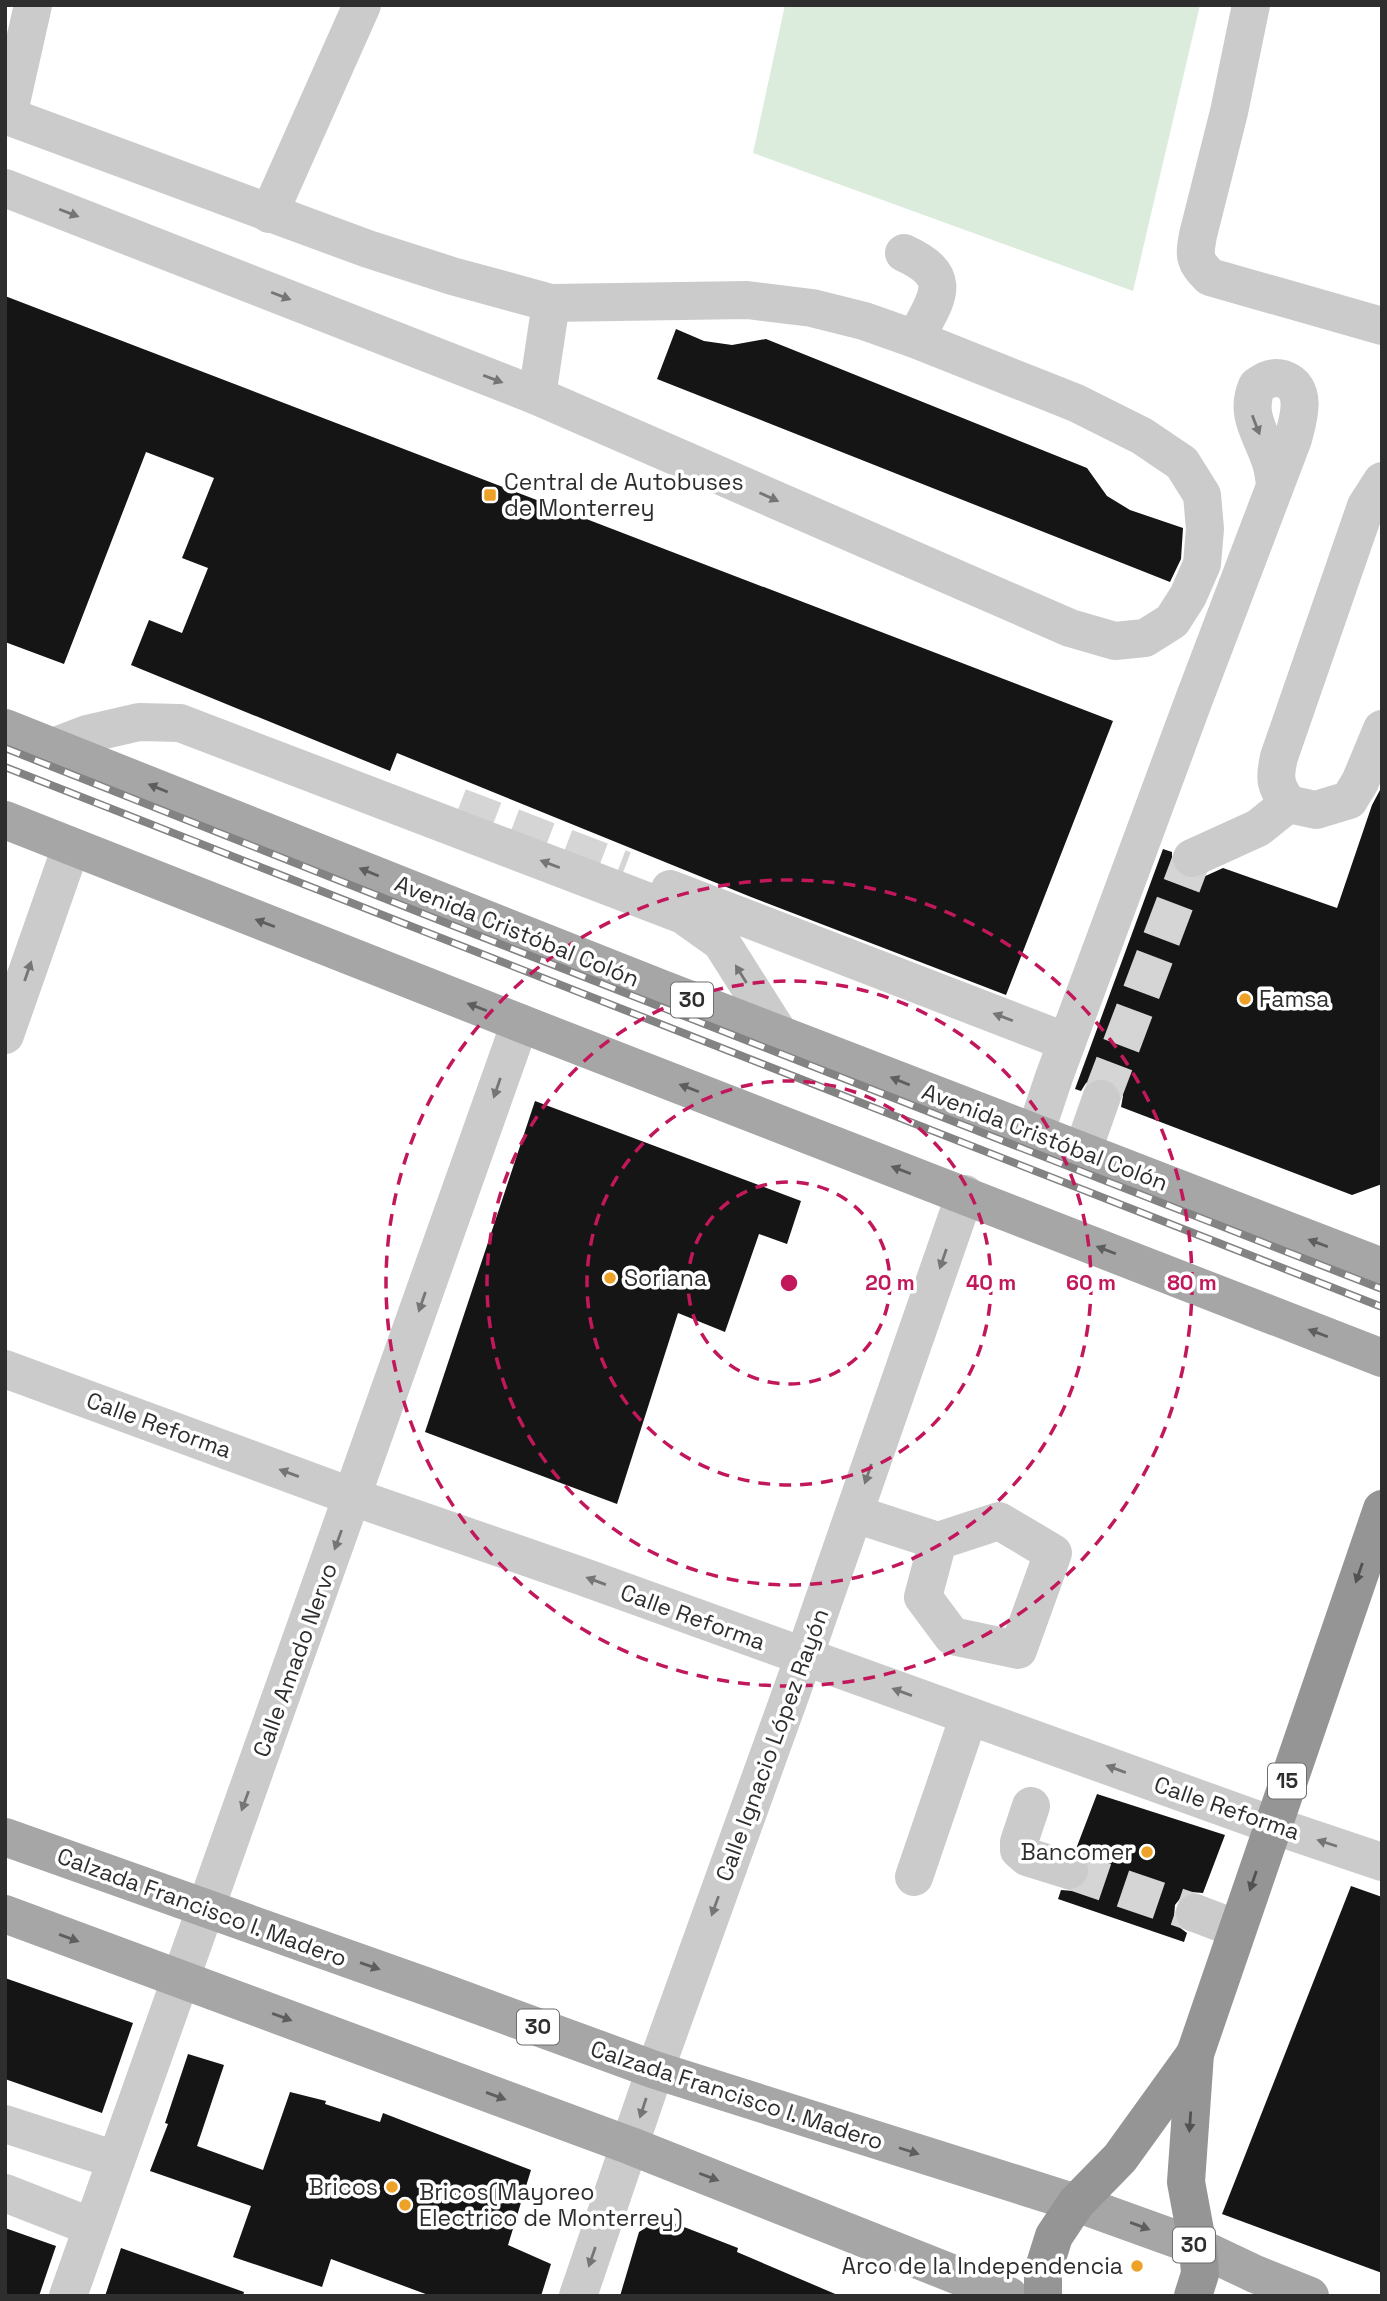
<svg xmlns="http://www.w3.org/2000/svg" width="1387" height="2301" viewBox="0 0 1387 2301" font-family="'Space Grotesk',sans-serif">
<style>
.green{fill:#dbecdd}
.building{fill:#151515}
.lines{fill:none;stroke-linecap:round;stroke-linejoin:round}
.minor-tunnel{stroke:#d5d5d5;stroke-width:38;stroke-dasharray:38 19;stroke-linecap:butt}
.minor{stroke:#cbcbcb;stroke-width:38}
.major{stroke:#a6a6a6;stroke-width:38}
.highway{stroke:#959595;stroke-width:38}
.rail-casing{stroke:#838383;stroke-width:8}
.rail{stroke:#fff;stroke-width:5;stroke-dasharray:16;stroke-linecap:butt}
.oneway{fill:#757575}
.oneway2{fill:#5e5e5e}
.oneway3{fill:#525252}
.ring{fill:none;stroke:#c2185b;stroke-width:3.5;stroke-dasharray:12 9}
.poi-dot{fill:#eda227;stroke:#fff;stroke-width:2.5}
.labels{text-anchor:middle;stroke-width:7;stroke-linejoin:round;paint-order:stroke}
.shield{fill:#fff;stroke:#6d6d6d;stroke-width:2}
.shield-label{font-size:21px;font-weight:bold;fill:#2e2e2e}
.poi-label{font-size:23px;fill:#2e2e2e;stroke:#fff;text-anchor:start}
.street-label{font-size:23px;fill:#2e2e2e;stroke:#fff}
.centre{fill:#c2185b;stroke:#fff;stroke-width:3.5}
.ring-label{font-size:21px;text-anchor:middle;font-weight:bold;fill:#c2185b;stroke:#fff;stroke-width:7;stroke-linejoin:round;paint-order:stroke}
</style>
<rect width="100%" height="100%" fill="#fff"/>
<!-- green -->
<polygon class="green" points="785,5 1200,5 1133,291 753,153"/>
<!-- building -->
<g class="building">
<polygon points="5,296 1113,721 1006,995 751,897 397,753 390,771 131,665 149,620 182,633 208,568 182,558 214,478 146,452 64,664 5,642"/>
<polygon points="676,329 704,341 732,345 766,339 1087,468 1107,496 1130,510 1183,528 1181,559 1170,582 657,379"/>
<polygon points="1380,790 1382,1184 1352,1195 1121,1107 1123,1096 1118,1085 1108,1078 1096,1078 1086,1083 1081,1091 1075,1089 1163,849 1172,852 1172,866 1179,875 1189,880 1201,878 1223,868 1337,908 1372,805"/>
<polygon points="535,1101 801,1201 787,1244 759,1234 725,1332 678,1313 617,1504 425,1432"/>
<polygon points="1097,1794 1225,1835 1203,1893 1191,1892 1182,1896 1175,1905 1174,1917 1179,1927 1187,1933 1184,1942 1058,1899 1061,1890 1074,1891 1083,1886 1090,1877 1090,1865 1085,1855 1076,1849"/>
<polygon points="1351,1886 1382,1897 1382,2273 1222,2214"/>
<polygon points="5,1978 133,2023 102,2113 5,2079"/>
<polygon points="188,2054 224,2065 197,2146 263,2170 290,2092 326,2101 325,2104 380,2122 383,2113 531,2170 508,2245 551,2264 541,2296 431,2296 331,2259 322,2287 233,2257 251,2206 150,2171 168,2124 165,2123"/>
<polygon points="661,2218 738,2248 737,2252 840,2296 620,2296 639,2232"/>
<polygon points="5,2228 56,2246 39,2296 5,2296"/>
<polygon points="121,2248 244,2292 243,2296 105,2296"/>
</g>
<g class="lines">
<!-- minor-tunnel -->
<g class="minor-tunnel">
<polyline points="459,807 624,870"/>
<polyline points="1101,1099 1192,858"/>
<polyline points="1069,1870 1195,1913"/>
</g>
<!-- minor -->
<g class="minor">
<path d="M1251,5l-22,107 -31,123c-4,22 -4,26 12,42l172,49"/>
<polyline points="5,115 368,249 452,276 551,303 747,300 812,308 864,321 915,339 1076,403 1142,436 1182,463 1202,495 1205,529 1202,564 1188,596 1172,621 1145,638 1115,641 1070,628 537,396 5,188"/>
<polyline points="8,116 33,5"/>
<polyline points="269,214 362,5"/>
<path d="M904,253c53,24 32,46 11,86"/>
<polyline points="537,396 551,303"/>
<path d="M1382,481l-16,25 -87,251c-5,22 -4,28 9,47l28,6 33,-10 11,-18 22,-53"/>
<polyline points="53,747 87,734 139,722 180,723 683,915 721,942 778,1032"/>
<polyline points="1192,858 1258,828 1288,804"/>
<polyline points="670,889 1067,1042"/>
<polyline points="5,1035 71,847"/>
<path d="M1035,1134l19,-57 139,-375 100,-263c5,-19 16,-51 -10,-60 -10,-3 -18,1 -26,7 -12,27 3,46 12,71 4,9 5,19 6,28"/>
<polyline points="1082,1153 1101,1099"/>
<polyline points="5,1369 353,1497 581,1576 1272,1825 1382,1862"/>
<polyline points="855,1514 938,1541 999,1521 1053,1553 1018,1650 952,1636 923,1597 938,1541"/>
<polyline points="1031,1806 1019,1842 1019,1850 1027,1857 1069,1870"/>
<polyline points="914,1877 969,1716"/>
<polyline points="1195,1913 1237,1929"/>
<polyline points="5,2124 116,2160"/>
<polyline points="5,2193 92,2227"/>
<polyline points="68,2296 520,1023"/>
<polyline points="578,2296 655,2070 804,1657 965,1194"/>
</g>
<!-- major -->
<g class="major">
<polyline points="5,728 662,989 1382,1267"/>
<polyline points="5,820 520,1023 1382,1358"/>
<polyline points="5,1837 442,1992 655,2070 1076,2203 1198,2247 1255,2274 1310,2296"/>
<polyline points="5,1914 631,2146 1009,2296"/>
</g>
<!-- highway -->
<g class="highway">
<polyline points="1043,2296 1043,2271 1054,2236 1076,2203 1120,2158 1195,2054"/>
<polyline points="1193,2296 1200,2274 1198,2247 1186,2182 1195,2054 1382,1509"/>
</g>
<!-- rail casing -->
<g class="rail-casing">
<g id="rail">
<polyline points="5,748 449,924 1382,1289"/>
<polyline points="5,767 1382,1307"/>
</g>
</g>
<!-- rail -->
<use href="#rail" class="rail"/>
</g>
<!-- one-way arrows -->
<defs><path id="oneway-solid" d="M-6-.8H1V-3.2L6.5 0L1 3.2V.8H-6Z" transform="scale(1.75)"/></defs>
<g class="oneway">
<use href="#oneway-solid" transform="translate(69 213) rotate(21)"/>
<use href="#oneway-solid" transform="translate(281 296) rotate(21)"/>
<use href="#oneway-solid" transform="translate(493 379) rotate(21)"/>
<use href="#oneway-solid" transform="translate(1256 425) rotate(69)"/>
<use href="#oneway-solid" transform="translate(769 497) rotate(24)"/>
<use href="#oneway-solid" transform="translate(550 864) rotate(-159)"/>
<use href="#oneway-solid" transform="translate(28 971) rotate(-71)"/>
<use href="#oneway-solid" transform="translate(741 974) rotate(-122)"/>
<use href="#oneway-solid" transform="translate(1003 1017) rotate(-159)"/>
<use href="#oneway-solid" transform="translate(497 1088) rotate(109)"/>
<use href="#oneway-solid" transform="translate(943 1259) rotate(109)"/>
<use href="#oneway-solid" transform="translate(422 1302) rotate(109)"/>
<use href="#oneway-solid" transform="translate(289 1473) rotate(-160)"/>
<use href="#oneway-solid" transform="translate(868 1474) rotate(109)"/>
<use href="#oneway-solid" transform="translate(338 1540) rotate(110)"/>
<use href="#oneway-solid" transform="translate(596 1581) rotate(-160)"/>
<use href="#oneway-solid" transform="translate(902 1692) rotate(-160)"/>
<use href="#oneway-solid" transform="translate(1116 1769) rotate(-160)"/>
<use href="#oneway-solid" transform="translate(245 1801) rotate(110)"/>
<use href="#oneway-solid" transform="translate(1327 1843) rotate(-162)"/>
<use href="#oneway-solid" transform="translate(715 1906) rotate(110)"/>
<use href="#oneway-solid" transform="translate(643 2108) rotate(108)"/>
<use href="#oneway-solid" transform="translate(592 2257) rotate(109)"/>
</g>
<g class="oneway2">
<use href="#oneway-solid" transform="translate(158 788) rotate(-158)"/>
<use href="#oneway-solid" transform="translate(369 872) rotate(-158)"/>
<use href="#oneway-solid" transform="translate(265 923) rotate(-159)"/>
<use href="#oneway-solid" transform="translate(477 1007) rotate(-159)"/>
<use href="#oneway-solid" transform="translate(900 1081) rotate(-158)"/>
<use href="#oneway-solid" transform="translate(689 1088) rotate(-159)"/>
<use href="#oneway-solid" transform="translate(901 1170) rotate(-159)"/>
<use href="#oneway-solid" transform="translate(1318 1243) rotate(-159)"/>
<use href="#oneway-solid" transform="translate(1106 1250) rotate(-159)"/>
<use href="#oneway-solid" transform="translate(1318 1333) rotate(-159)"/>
<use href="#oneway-solid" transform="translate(69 1938) rotate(20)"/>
<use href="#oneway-solid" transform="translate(370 1966) rotate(19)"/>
<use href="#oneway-solid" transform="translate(282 2017) rotate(20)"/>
<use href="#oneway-solid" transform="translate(496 2096) rotate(20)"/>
<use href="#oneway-solid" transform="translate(909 2151) rotate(18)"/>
<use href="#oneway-solid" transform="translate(709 2177) rotate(21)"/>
<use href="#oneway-solid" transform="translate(1140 2226) rotate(20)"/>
</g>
<g class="oneway3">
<use href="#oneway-solid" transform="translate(1359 1573) rotate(109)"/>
<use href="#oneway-solid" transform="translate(1253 1881) rotate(109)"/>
<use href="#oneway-solid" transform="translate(1190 2122) rotate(94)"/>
</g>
<!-- distance rings -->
<g class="ring">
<circle cx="789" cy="1283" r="101"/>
<circle cx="789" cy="1283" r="202"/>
<circle cx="789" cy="1283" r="302"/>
<circle cx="789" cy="1283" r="403"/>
</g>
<!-- markers -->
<g class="poi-dot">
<rect x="483" y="488" width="14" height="14" rx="3.5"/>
<circle cx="1245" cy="999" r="7"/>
<circle cx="610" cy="1278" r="7"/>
<circle cx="1147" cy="1852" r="7"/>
<circle cx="392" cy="2187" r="7"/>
<circle cx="405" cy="2205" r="7"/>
<circle cx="1137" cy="2266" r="7"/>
</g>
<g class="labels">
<!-- shield labels -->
<g class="shield">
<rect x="671" y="982.5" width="42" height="35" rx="5"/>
<rect x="1268" y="1763.5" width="38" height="35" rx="5"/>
<rect x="517" y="2009.5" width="42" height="35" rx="5"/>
<rect x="1173" y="2227.5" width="42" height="35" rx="5"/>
</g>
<g class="shield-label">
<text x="692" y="1007">30</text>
<text x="1287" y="1788">15</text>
<text x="538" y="2034">30</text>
<text x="1194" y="2252">30</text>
</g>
<!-- poi labels -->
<g class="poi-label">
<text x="504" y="490">Central de Autobuses<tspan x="504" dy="26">de Monterrey</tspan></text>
<text x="1259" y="1007">Famsa</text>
<text x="624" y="1286">Soriana</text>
<text x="1133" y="1860" text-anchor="end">Bancomer</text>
<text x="378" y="2195" text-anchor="end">Bricos</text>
<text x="419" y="2200">Bricos(Mayoreo<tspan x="419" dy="26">Electrico de Monterrey)</tspan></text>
<text x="1123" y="2274" text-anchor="end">Arco de la Independencia</text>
</g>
<!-- street labels -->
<g class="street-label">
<text transform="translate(517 931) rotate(22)" y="8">Avenida Cristóbal Colón</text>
<text transform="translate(1045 1137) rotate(21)" y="8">Avenida Cristóbal Colón</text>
<text transform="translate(159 1425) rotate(20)" y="8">Calle Reforma</text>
<text transform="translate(693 1617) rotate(20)" y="8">Calle Reforma</text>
<text transform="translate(295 1660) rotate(-70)" y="8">Calle Amado Nervo</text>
<text transform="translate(772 1745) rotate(-70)" y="8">Calle Ignacio López Rayón</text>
<text transform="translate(1227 1808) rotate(19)" y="8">Calle Reforma</text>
<text transform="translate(202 1907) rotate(20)" y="8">Calzada Francisco I. Madero</text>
<text transform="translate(737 2095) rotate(18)" y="8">Calzada Francisco I. Madero</text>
</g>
</g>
<circle cx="789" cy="1283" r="10" class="centre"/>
<g class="ring-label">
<text x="890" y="1290">20 m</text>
<text x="991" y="1290">40 m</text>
<text x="1091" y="1290">60 m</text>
<text x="1192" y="1290">80 m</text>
</g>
<!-- border -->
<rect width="1387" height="2301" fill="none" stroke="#2e2e2e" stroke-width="14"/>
</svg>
